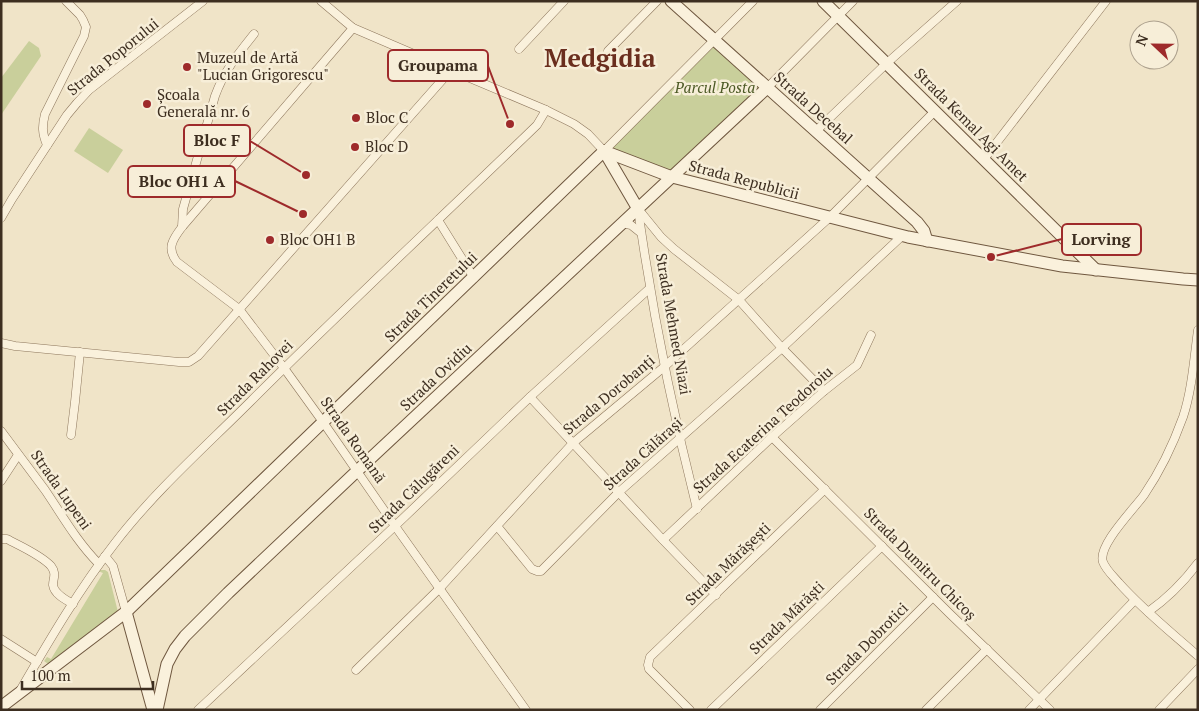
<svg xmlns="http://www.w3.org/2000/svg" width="1199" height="711" viewBox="0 0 1199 711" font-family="'PT Serif',serif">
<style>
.green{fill:#c9cf9b}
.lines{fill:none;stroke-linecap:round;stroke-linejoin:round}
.street-casing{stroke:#8d765c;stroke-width:9}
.secondary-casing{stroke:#6f573f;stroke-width:13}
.street{stroke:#faf1dc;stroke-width:8}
.secondary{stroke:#faf1dc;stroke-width:11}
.poi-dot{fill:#9e2a2b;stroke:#f7eed8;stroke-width:2}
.labels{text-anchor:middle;stroke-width:5;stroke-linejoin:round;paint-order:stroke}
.street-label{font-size:15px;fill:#3d2e20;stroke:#f7eed8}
.poi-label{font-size:15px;fill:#3d2e20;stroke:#f7eed8;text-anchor:start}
.park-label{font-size:15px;font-style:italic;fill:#4d5a26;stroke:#f7eed8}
.town-label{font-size:25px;font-weight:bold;fill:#6b2e1e;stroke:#f7eed8}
.leader{fill:none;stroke:#9e2a2b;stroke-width:2}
.callout-dot{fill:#9e2a2b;stroke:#f7eed8;stroke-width:2}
.callout{fill:#f7eed8;stroke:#9e2a2b;stroke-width:2}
.callout-label{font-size:16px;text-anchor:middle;font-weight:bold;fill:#3d2e20}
</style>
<rect width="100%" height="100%" fill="#f0e4c8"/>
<!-- green -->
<g class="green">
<polygon points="714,39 768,87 672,177 604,151"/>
<polygon points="29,41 39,48 41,56 1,115 1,78"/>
<polygon points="89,128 123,150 108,173 74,151"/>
<polygon points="101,570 105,570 108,572 118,612 51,666 44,661 47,657 51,659 103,573 98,571"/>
</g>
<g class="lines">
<!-- street casing -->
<g class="street-casing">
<g id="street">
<polyline points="321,1 353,28 451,70 546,110 574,124 588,134 604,151 753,1"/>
<path d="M353,28l-171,199c-9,12 -16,21 -5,35l62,47 45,59 39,54 72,104 131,184"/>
<polyline points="519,49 564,1"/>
<polyline points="608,51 657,1"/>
<polyline points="768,87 853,1"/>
<polyline points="816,131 887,63 957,1"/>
<path d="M47,145c-5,-12 -5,-19 -2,-31l39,-78 2,-9 -3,-7 -3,-5 -14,-14"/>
<polyline points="984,159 1106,1"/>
<path d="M638,209c14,101 34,201 59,300"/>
<polyline points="639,210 661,237 674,249 739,300 782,348 824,391"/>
<polyline points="1,218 12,199 67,115 77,103 89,90 203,1"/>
<polyline points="438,220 474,278"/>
<polyline points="622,223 631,225 641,233"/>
<path d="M182,227l1,-18 32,-113c9,-25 23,-42 39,-62"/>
<path d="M1198,330c-4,29 -6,60 -15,87 -9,25 -24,56 -39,78 -10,14 -47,51 -41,67 3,8 11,15 16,21 24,27 52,49 79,73"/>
<polyline points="1,343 15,346 179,362 189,362 198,356 451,70"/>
<polyline points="530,397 663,540 716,595"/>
<path d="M1,431c14,19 29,39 44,59 17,25 32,52 54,74"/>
<polyline points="71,435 75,402 80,352"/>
<polyline points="772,437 949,613 1050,710"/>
<polyline points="1,481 18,455"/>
<polyline points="497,526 532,569 537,571 541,571 619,492 782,348 902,236"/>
<path d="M1,539h6c13,7 34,16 44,27 6,8 2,12 2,19 1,9 13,15 20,19"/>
<polyline points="663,540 772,437 824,391 857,365 871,335"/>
<polyline points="105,556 113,566 126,612"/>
<path d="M1148,612c20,-14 35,-29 50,-49"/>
<polyline points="1,639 37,662"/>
<polyline points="356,670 440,588 573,443 664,367 829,218 935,111"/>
<path d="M21,689c29,-50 59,-101 94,-146 39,-51 91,-97 136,-142 94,-94 191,-184 286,-276l9,-15"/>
<polyline points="198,710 395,526 530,397 650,288"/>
<polyline points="690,710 649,669 648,665 650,657 825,489"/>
<polyline points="711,710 882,546"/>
<polyline points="820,710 933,597"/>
<polyline points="926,710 987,649"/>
<polyline points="1029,710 1134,601"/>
<polyline points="1159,710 1198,669"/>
</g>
</g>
<!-- secondary casing -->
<g class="secondary-casing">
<g id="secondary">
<polyline points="671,1 917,222 924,231 927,241"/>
<polyline points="823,1 1096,270"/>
<polyline points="604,151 672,177 908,237 1062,266 1183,279 1198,280"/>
<polyline points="604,151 638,209"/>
<polyline points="126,612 153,710"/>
<polyline points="1,707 126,612 604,151"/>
<polyline points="157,710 167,664 175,649 185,636 228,593 357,471 768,87"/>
</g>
</g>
<!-- street -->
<use href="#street" class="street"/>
<!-- secondary -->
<use href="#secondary" class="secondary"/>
</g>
<!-- markers -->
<g class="poi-dot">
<circle cx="187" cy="67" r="5"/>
<circle cx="147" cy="104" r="5"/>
<circle cx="356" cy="118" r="5"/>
<circle cx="355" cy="147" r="5"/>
<circle cx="270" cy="240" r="5"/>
</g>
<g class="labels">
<!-- street labels -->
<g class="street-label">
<text transform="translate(113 57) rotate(-39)" y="5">Strada Poporului</text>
<text transform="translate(813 108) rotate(42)" y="5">Strada Decebal</text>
<text transform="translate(971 125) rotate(45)" y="5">Strada Kemal Agi Amet</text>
<text transform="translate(744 180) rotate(15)" y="5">Strada Republicii</text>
<text transform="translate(431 297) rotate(-44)" y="5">Strada Tineretului</text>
<text transform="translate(673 324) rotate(80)" y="5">Strada Mehmed Niazi</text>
<text transform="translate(436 377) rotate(-43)" y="5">Strada Ovidiu</text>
<text transform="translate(255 378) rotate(-45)" y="5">Strada Rahovei</text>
<text transform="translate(609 395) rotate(-40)" y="5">Strada Dorobanți</text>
<text transform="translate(763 430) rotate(-42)" y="5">Strada Ecaterina Teodoroiu</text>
<text transform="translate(353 440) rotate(55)" y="5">Strada Romană</text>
<text transform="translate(643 454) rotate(-42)" y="5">Strada Călărași</text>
<text transform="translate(414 489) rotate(-44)" y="5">Strada Călugăreni</text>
<text transform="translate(61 490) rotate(55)" y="5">Strada Lupeni</text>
<text transform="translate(728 564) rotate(-44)" y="5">Strada Mărășești</text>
<text transform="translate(920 564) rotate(45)" y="5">Strada Dumitru Chicoș</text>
<text transform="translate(787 618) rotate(-44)" y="5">Strada Mărăști</text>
<text transform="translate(867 644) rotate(-45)" y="5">Strada Dobrotici</text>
</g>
<!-- poi labels -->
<g class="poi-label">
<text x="197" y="63">Muzeul de Artă<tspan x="197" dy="17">"Lucian Grigorescu"</tspan></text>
<text x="157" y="100">Școala<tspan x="157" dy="17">Generală nr. 6</tspan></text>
<text x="366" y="123">Bloc C</text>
<text x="365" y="152">Bloc D</text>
<text x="280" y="245">Bloc OH1 B</text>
</g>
<!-- park labels -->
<g class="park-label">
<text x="715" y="93">Parcul Posta</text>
</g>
<!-- town labels -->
<g class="town-label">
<text x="600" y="67">Medgidia</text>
</g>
</g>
<!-- callouts -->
<path class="leader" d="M510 124L488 66M306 175L250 141M303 214L235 181M991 257L1062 239"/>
<g class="callout-dot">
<circle cx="510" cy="124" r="5"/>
<circle cx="306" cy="175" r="5"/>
<circle cx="303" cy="214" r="5"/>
<circle cx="991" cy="257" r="5"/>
</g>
<g class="callout">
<rect x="388" y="50" width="100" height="31" rx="5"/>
<rect x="184" y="125" width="66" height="31" rx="5"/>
<rect x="128" y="166" width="107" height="31" rx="5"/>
<rect x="1062" y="224" width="79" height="31" rx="5"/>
</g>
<g class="callout-label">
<text x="438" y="71">Groupama</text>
<text x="217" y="146">Bloc F</text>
<text x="182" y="187">Bloc OH1 A</text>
<text x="1101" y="245">Lorving</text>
</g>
<!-- border -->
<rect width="1199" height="711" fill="none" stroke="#3d2e20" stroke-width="5"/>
<!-- north arrow -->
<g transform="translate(1154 45) rotate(292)"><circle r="24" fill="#f7eed8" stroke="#ada18e"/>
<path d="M0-4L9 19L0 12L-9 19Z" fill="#9e2a2b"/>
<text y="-8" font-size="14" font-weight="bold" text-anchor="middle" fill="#3d2e20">N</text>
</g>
<!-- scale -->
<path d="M22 681v8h131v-8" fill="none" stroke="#3d2e20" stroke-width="2.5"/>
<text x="30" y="681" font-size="15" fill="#3d2e20" stroke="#f7eed8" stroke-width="4" paint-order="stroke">100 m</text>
</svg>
